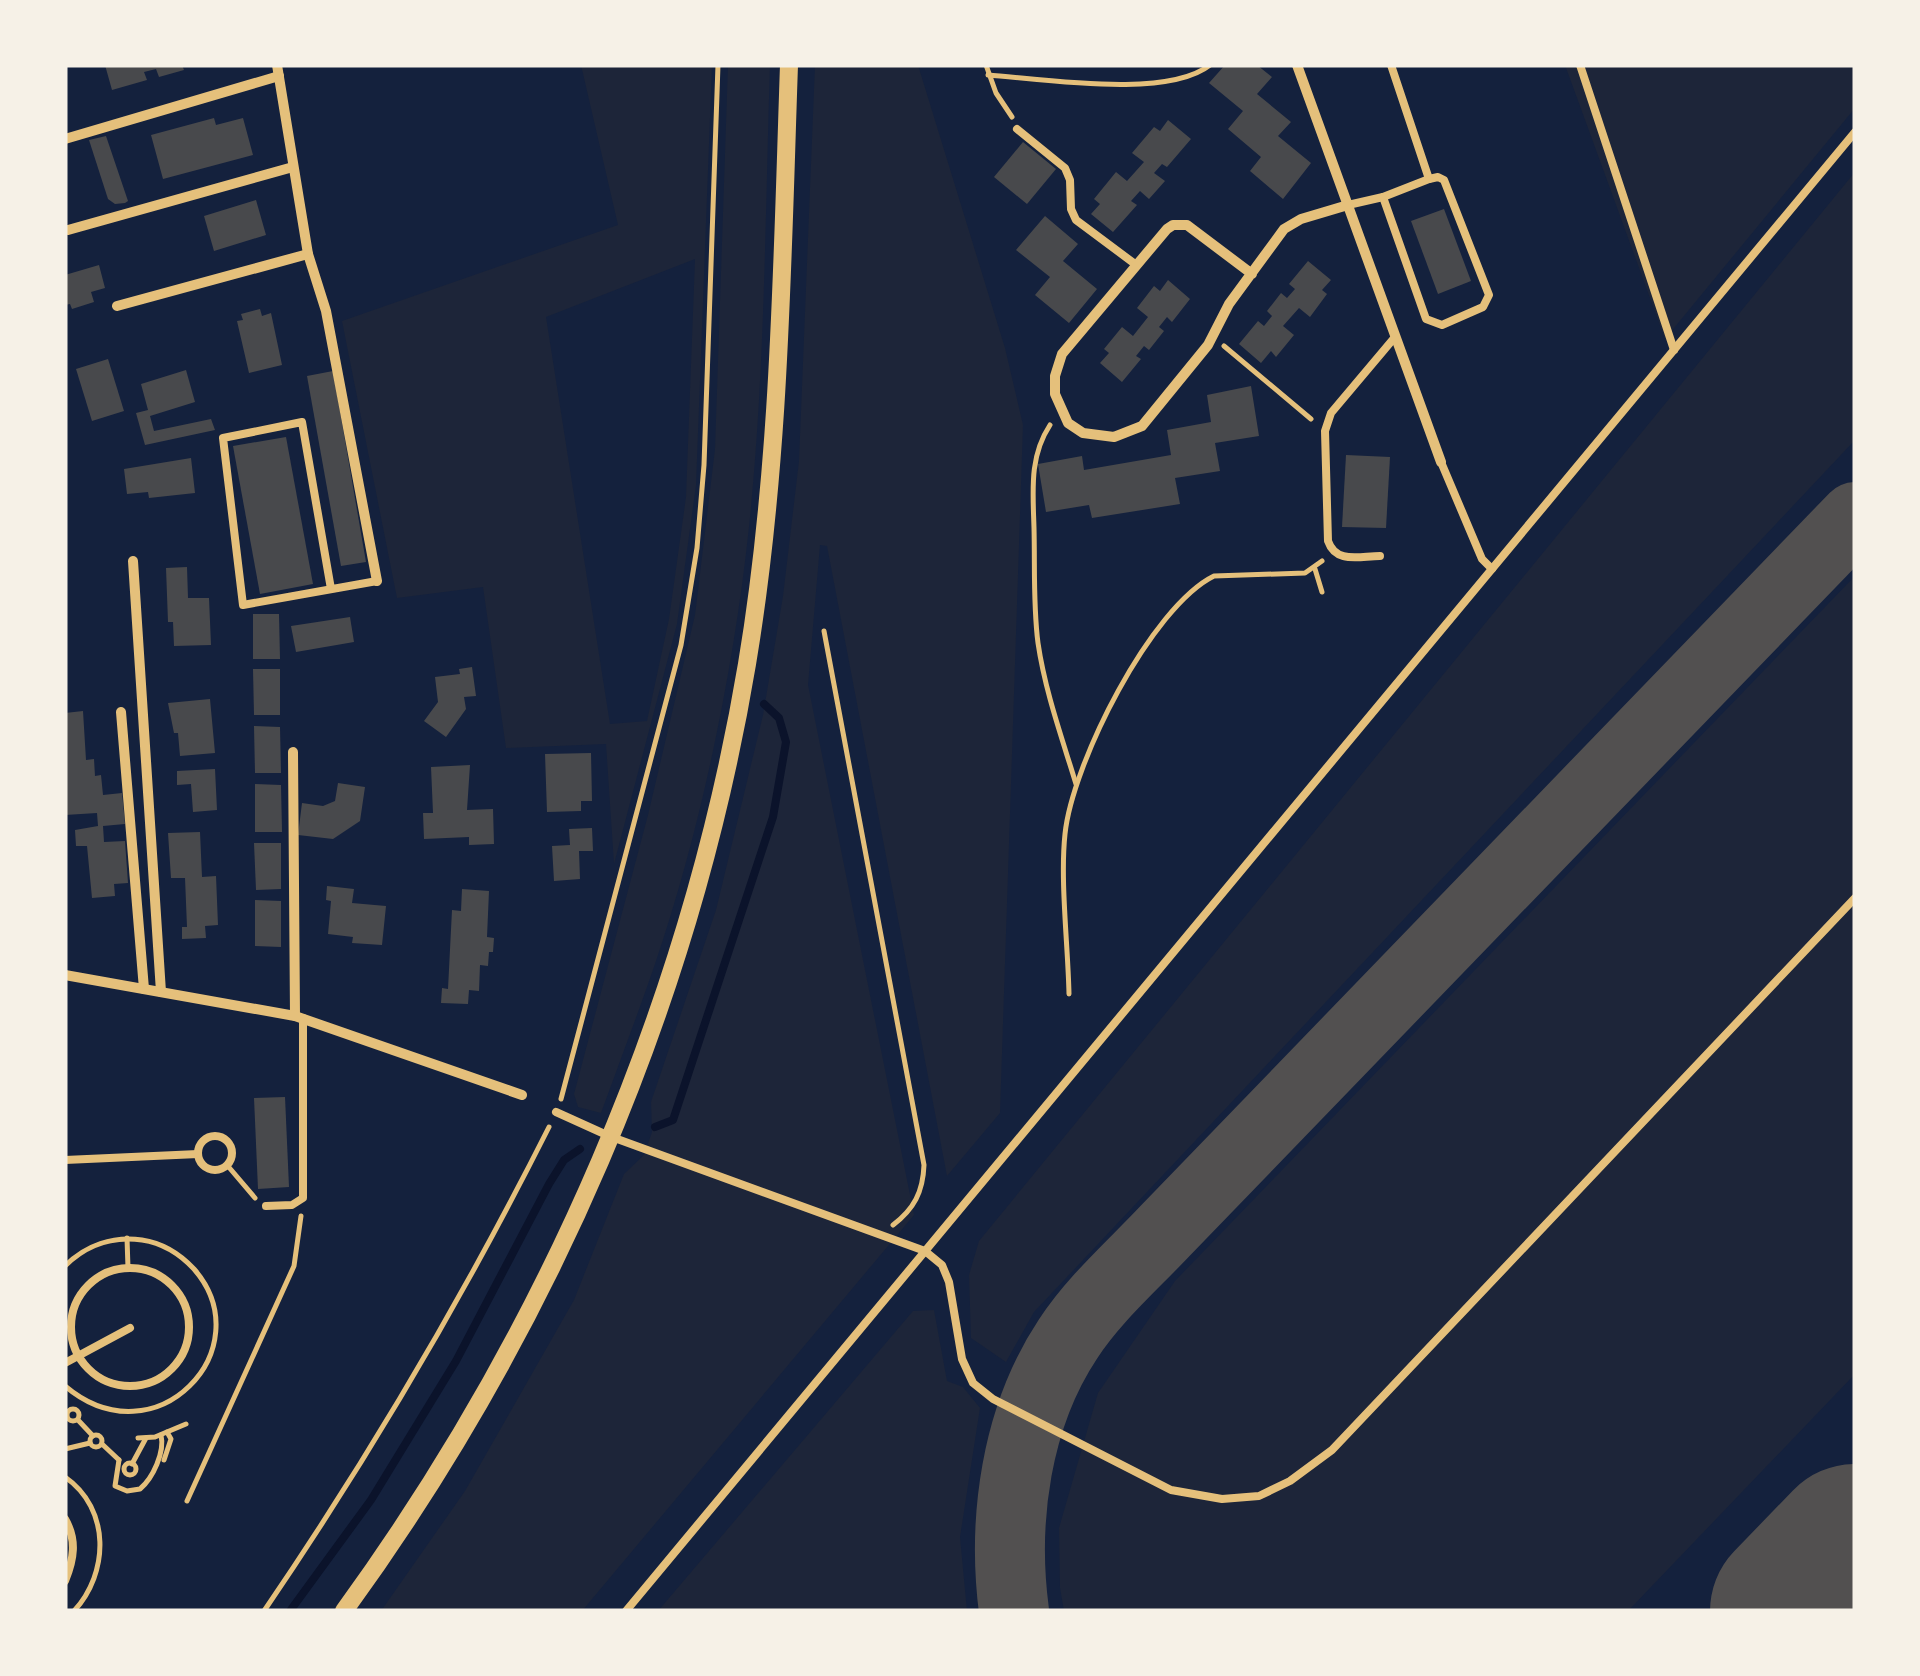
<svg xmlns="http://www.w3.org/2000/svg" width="1920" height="1676" viewBox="0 0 1920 1676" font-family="'PT Sans Narrow',sans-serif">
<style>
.green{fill:#1d2539;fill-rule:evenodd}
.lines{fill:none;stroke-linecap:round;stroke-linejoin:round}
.stream{stroke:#0b132b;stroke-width:8}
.taxiway{stroke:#525050;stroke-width:70}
.runway{stroke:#525050;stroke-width:172}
.building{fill:#48494c}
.path{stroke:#e5c07b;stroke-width:5}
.service{stroke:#e5c07b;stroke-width:8}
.minor{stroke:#e5c07b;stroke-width:10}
.tertiary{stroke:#e5c07b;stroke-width:18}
</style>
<rect width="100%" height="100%" fill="#14213d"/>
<!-- green -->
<g class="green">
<path d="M581,65h131l-16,420 -19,139 -63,240 -8,-120 -100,4 -23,-161 -86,11 -55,-277 276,-96zM695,259l-9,238 -17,122 -22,102 -37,3 -64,-407z"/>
<path d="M728,65h42c-5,154 -5,309 -21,462 -15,142 -48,302 -94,437 -17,50 -36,99 -54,149l-23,-6 -4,-13 74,-279 47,-200 20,-166z"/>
<polygon points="815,65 918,65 1005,348 1023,425 1000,1113 947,1176 827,546 820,545 808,685 914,1215 582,1611 381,1611 465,1491 574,1300 624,1174 644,1155 652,1132 651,1102 716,910 763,715 783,596 799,461"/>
<polygon points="1565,65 1855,65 1855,108 1665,339"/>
<polygon points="1855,172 1855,440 1034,1312 1006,1362 971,1338 969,1275 979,1241"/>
<polygon points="1855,576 1855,1374 1628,1611 1064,1611 1060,1588 1059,1528 1098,1393 1175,1281"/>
<polygon points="934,1310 947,1381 963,1387 980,1408 960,1537 967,1611 658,1611 913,1311"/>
</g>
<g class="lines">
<!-- stream -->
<g class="stream">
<polyline points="655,1127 673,1120 773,817 786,742 779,718 764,704"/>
<polyline points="290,1611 371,1500 456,1361 549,1184 564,1160 580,1149"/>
</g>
<!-- taxiway -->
<path class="taxiway" d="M1014,1611c-12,-91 2,-194 54,-272 26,-40 65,-74 97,-108l690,-714"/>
<!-- runway -->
<polyline class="runway" points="1796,1611 1855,1550"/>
</g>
<!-- building -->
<g class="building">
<polygon points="105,65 182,65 184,70 159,77 156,69 144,72 147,80 112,90"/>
<polygon points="1225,65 1257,65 1272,77 1257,94 1291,122 1278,136 1311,163 1283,199 1250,171 1261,157 1228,129 1243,111 1209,83"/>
<polygon points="214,118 216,125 243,118 253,155 163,179 151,135"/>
<polygon points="1168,120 1191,139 1167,167 1162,164 1154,173 1165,181 1149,199 1140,191 1131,201 1137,205 1113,232 1091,214 1100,204 1094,199 1116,172 1127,181 1144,162 1132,153 1154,127 1160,131"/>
<polygon points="106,136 128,201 125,203 115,204 108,199 89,140"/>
<polygon points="1023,142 1056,169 1027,204 994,177"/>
<polygon points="256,200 266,235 214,251 204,216"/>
<polygon points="1444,209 1471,281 1438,294 1411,221"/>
<polygon points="1045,216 1078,244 1063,261 1097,289 1069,323 1035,295 1050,277 1016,250"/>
<polygon points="1308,261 1331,280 1322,290 1327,294 1310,317 1299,308 1283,326 1294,335 1276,357 1271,351 1261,363 1239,344 1258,321 1264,326 1272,316 1267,311 1281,293 1287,298 1295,289 1289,284"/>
<polygon points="99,265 105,288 91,292 94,302 72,309 70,304 65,305 65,275"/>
<polygon points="1168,280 1190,299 1172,322 1167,317 1159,327 1164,331 1149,350 1144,346 1136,356 1141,359 1122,382 1100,363 1109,353 1104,349 1122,327 1133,336 1148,317 1137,308 1154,286 1160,291"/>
<polygon points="260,309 262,316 271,313 282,365 249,373 237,321 243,320 241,314"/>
<polygon points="108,359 124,411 92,421 76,369"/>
<polygon points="186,370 195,402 150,416 154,431 211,419 215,430 145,445 136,413 148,410 141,384"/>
<polygon points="333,371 366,562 341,566 307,376"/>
<polygon points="1251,386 1259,436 1215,443 1220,471 1175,478 1180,504 1092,518 1089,505 1046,512 1038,464 1082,456 1084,470 1171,455 1167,430 1211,422 1207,395"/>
<polygon points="286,437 313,584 260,594 233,446"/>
<polygon points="1346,455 1390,457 1386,528 1342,527"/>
<polygon points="191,458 195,493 149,498 148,492 127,494 124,469"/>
<polygon points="187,567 188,598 209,598 211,645 174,646 173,622 168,622 166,568"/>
<polygon points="253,614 279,614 280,659 253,659"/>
<polygon points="350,617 354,642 296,652 291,626"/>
<polygon points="472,667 476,696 464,697 466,709 446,737 424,721 438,702 435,677 460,674 459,669"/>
<polygon points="253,669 280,669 280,715 254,715"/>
<polygon points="210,699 215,753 180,756 178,733 174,733 168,703"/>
<polygon points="83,711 86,760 94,759 95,776 101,775 103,795 122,793 125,824 103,826 104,842 125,841 128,883 114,884 115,896 92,898 87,846 76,846 75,830 98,826 97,813 65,815 65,713"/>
<polygon points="254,726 280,727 281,773 255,773"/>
<polygon points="591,753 592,801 581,801 581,811 547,812 545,754"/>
<polygon points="470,765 467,810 493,809 494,844 469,845 469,837 424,839 423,813 433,813 431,767"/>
<polygon points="215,769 217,810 193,812 191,784 177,785 177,771"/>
<polygon points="338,783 365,787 360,821 333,839 298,835 302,803 323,806 335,801"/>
<polygon points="255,784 281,785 282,832 255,832"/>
<polygon points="592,828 593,851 579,851 580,879 554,881 552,846 570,845 569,829"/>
<polygon points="200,832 202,877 216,876 218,925 205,926 206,938 182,939 182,927 187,927 185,878 171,878 168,833"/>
<polygon points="254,843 281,843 281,889 256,890"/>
<polygon points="327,886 354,889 352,903 386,906 382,945 352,943 353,937 328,934 331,901 326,900"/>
<polygon points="462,889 489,891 487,937 494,938 493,952 489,952 488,966 480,965 479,991 469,990 468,1004 441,1003 442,988 448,989 452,910 461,911"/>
<polygon points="255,900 281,901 281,947 255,946"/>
<polygon points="285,1097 289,1187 258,1189 254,1098"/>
</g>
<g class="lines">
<!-- path -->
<g class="path">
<polyline points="986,65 996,93 1012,117"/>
<path d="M988,75c56,4 179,24 222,-10"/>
<polyline points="1224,346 1311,419"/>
<path d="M1050,425c-21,32 -17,66 -16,103 1,38 -1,77 4,115 7,48 24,95 38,141"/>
<polyline points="1315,569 1322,592"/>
<path d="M824,631l100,534c-1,27 -10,44 -31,60"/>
<path d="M1069,994c-1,-49 -9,-113 -4,-160 7,-70 86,-227 149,-258l91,-3 17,-12"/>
<polyline points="561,1099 681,645 697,548 704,465 718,65"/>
<polyline points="227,1165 255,1198"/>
<polyline points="127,1238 128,1268"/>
<path d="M65,1266c21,-21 48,-30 77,-26 20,3 38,14 52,29 69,79 -38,194 -129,117"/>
<circle cx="73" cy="1415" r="6"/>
<polyline points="78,1420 93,1436"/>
<circle cx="96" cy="1441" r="6"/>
<polyline points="138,1438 155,1437 186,1424"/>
<polyline points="102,1444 119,1460"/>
<polyline points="65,1449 90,1443"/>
<path d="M119,1460l-4,26 12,5 13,-2c13,-11 25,-37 21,-54"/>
<polyline points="164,1460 171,1439 167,1432"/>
<circle cx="130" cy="1469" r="6"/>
<polyline points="132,1464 146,1438"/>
<path d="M65,1477c46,32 44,96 9,134"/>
<polyline points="187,1501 294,1266 301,1216"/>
<path d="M264,1611c105,-154 201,-317 285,-484"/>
</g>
<!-- service -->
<g class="service">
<polyline points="1580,65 1674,350"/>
<polyline points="1017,129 1065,168 1070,180 1071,209 1076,220 1135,264"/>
<polyline points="1383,197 1426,319 1442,325 1483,307 1489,295 1444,180 1438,177 1429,179"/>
<polyline points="1348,205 1383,197 1429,179 1391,65"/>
<polyline points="1441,462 1482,559 1492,569"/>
<path d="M1380,556c-21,0 -44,8 -52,-15l-3,-110 6,-18 64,-76"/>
<polyline points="331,589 302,422 223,438 243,605 377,581"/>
<polyline points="556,1112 609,1136 925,1251 942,1265 949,1282 962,1359 973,1383 993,1399 1171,1490 1222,1499 1259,1496 1290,1481 1332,1450 1855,898"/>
<circle cx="215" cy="1153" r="17"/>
<polyline points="65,1160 198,1154"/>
<polyline points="266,1206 292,1205 303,1198 303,1018"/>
<circle cx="130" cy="1327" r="59"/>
<polyline points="65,1363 130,1328"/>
<path d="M65,1519c12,21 9,40 0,62"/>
<polyline points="626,1611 1855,132"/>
</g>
<!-- minor -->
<g class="minor">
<polyline points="277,65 308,254 326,311 377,581"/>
<polyline points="1297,65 1441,462"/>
<polyline points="65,139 279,76"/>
<polyline points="68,230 293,167"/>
<polyline points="1252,274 1187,225 1173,225 1167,229 1062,354 1055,376 1055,394 1068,423 1083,433 1114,437 1142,426 1208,345 1229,304 1284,229 1301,219 1348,205"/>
<polyline points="117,306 308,254"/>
<polyline points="133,561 161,992"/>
<polyline points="121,712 144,989"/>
<polyline points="293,752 295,1016"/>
<polyline points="65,975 295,1016 522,1095"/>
</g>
<!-- tertiary -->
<path class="tertiary" d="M344,1611c203,-279 346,-606 403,-947 33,-197 35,-399 42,-599"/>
</g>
<!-- border -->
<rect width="1920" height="1676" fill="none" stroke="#f6f1e7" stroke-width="135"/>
</svg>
